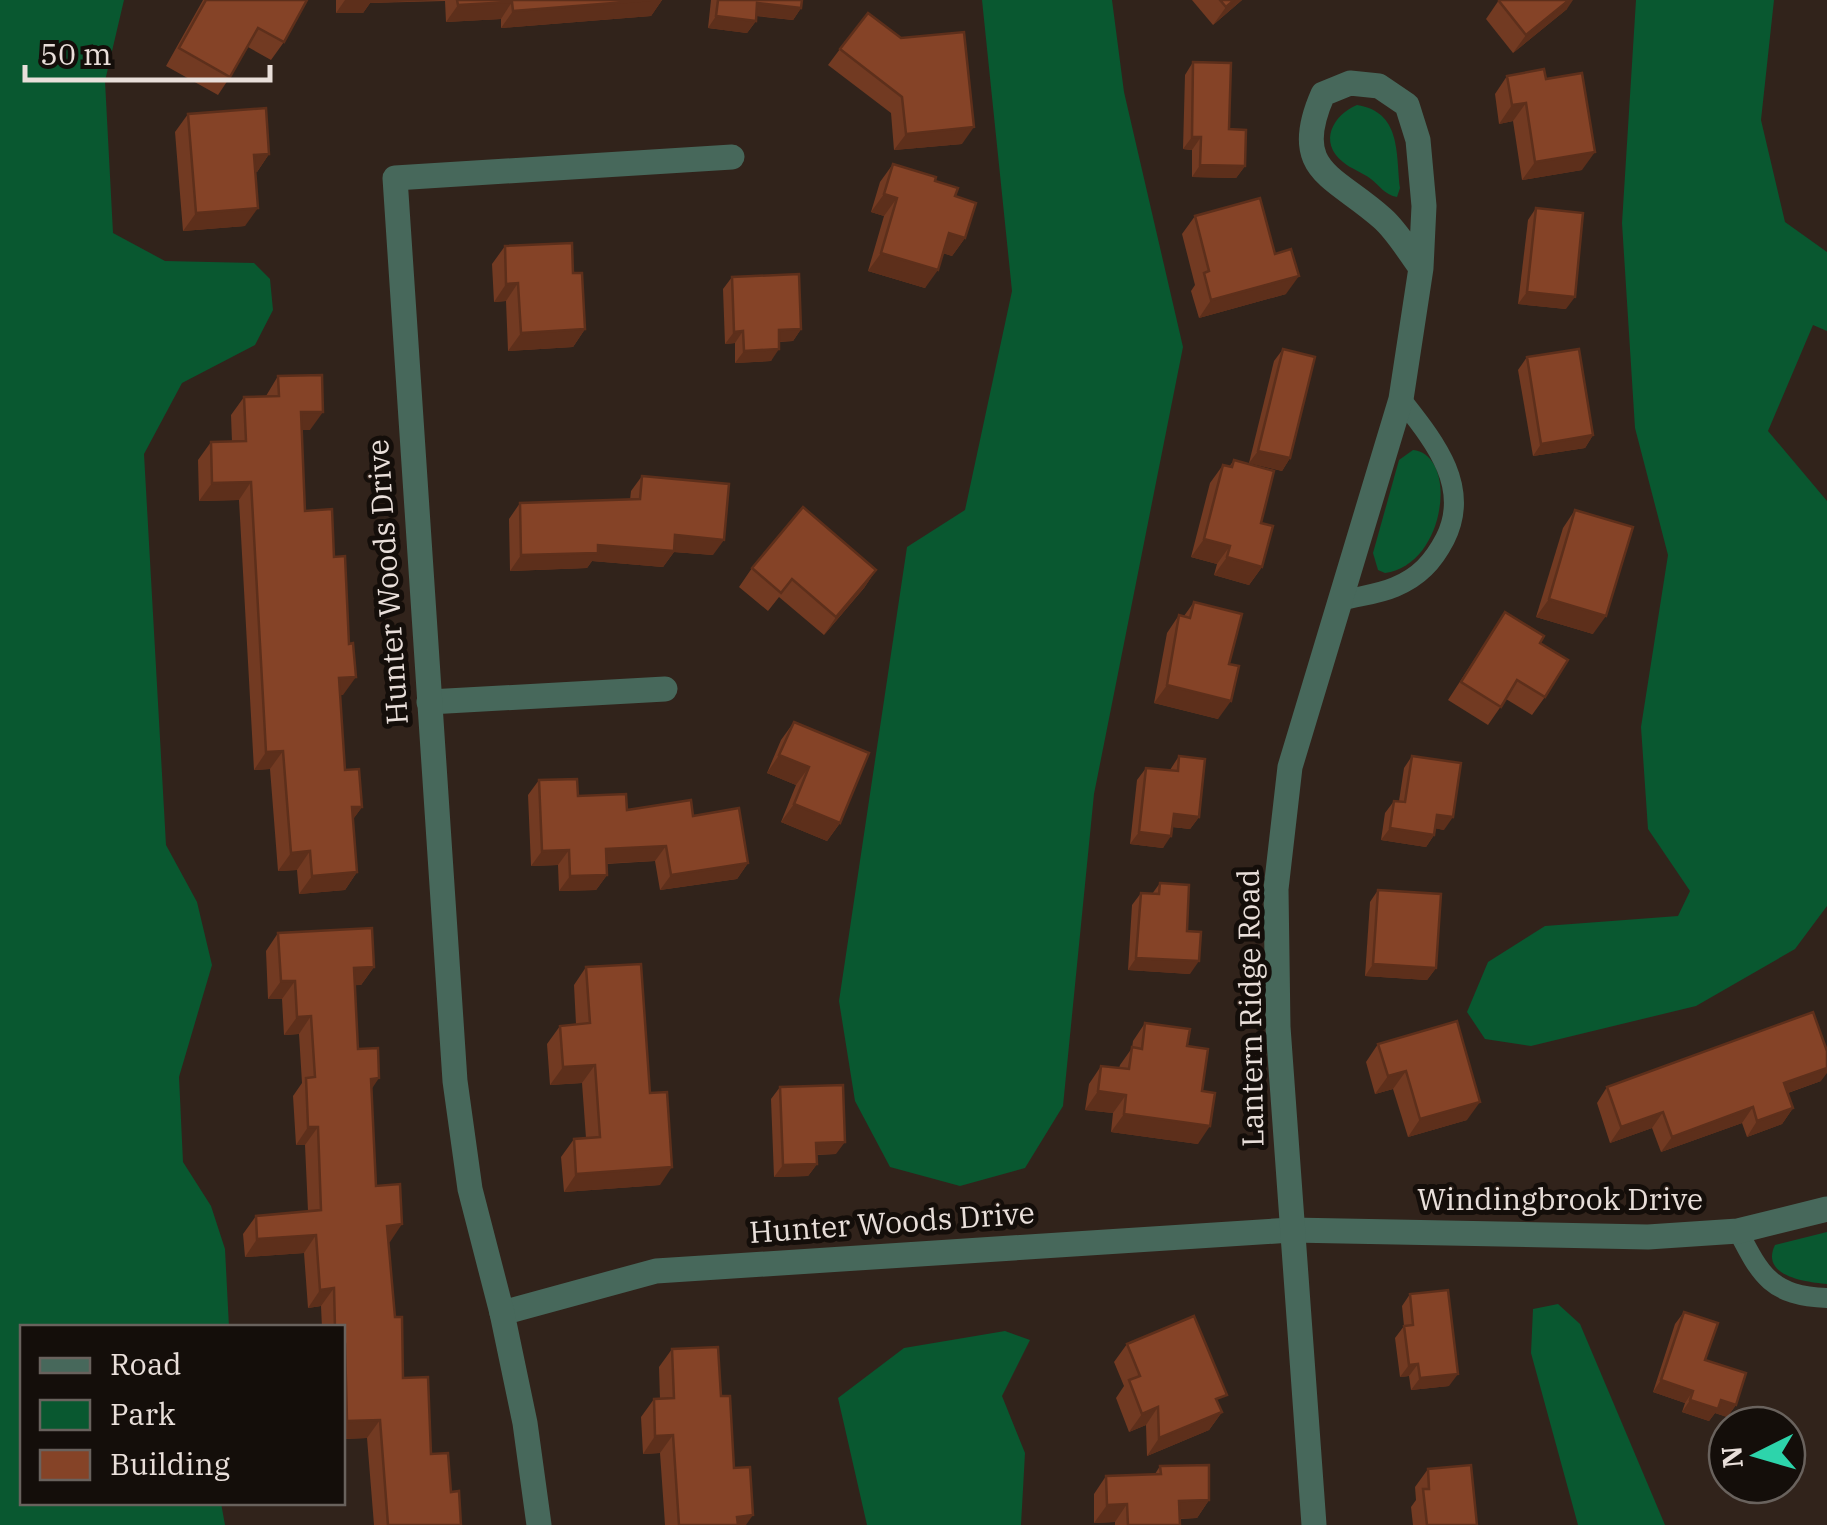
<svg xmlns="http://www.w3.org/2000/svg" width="1827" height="1525" viewBox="0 0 1827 1525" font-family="'IBM Plex Serif',serif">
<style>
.green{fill:#095830}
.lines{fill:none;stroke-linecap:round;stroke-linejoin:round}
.lane{stroke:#47685b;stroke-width:20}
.street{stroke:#47685b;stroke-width:25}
.wall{fill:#723a22}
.shaded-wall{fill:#5d2f1b}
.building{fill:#854327;stroke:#5d2f1b;stroke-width:2.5}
.labels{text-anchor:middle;stroke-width:10;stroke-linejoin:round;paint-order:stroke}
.street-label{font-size:30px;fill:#e9dfda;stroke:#140e0a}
</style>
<rect width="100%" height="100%" fill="#31231b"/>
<!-- green -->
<g class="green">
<polygon points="0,0 124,0 105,81 113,233 165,261 254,263 270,279 273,310 255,345 182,383 144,454 166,845 197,902 212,965 179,1077 183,1162 211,1206 225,1249 229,1327 22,1328 22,1502 221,1503 225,1525 0,1525"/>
<polygon points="982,0 1112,0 1124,92 1183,347 1094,794 1063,1106 1025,1168 960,1186 890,1167 855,1101 839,1001 907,547 965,510 1012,291"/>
<polygon points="1636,0 1774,0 1761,120 1785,222 1827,252 1827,331 1813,325 1768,431 1827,501 1827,906 1795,949 1696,1006 1531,1046 1485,1039 1467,1012 1488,962 1545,926 1678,916 1690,891 1648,829 1641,727 1668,555 1635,428 1622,223"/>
<path d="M1357,105c44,7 39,47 43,83l-3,9c-12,-2 -17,-11 -26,-18 -9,-7 -20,-10 -28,-17 -25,-20 -10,-47 14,-57z"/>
<path d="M1413,450c46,5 33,115 -28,123l-7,-3 -5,-17 26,-93z"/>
<path d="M1827,1232v52c-22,-2 -67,-8 -52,-39z"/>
<polygon points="1558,1304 1580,1324 1665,1525 1578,1525 1531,1353 1533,1309"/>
<polygon points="1005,1331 1030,1340 1002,1396 1025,1453 1021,1525 867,1525 838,1398 904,1348"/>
</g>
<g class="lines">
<!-- lane -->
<g class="lane">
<path d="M1341,601c18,-5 38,-7 54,-14 24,-10 38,-25 50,-48 27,-53 -12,-99 -44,-140"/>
<path d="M1738,1231c23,45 34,65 89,67"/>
</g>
<!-- street -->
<g class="street">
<polyline points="429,702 665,689"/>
<polyline points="502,1313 656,1271 1291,1230 1648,1237 1738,1231 1827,1209"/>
<polyline points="539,1525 525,1423 502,1313 470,1189 455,1081 395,178 732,157"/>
<path d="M1314,1525l-36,-498 -2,-138 14,-122 111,-368 20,-131 3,-62 -6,-66 -11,-35 -28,-19 -29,-3 -27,11c-34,77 11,81 59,124 15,13 27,34 39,50"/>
</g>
</g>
<!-- wall -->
<g class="wall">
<polygon points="203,0 307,0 284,42 271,60 248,47 230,77 218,95 166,66"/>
<polygon points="336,0 662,0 651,16 501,28 501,19 446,22 445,1 370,3 363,13 336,13"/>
<polygon points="711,0 802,0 801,8 793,20 756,16 756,21 747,33 708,28"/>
<polygon points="1192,0 1242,0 1213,25"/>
<polygon points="1499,0 1567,9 1513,53 1486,19"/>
<polygon points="840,49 962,144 894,150 891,113 828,65"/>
<polygon points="1193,62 1229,129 1245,166 1236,178 1192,177 1192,150 1183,149 1185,75"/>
<polygon points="1507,76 1582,170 1522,180 1513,121 1499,124 1495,94"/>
<polygon points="188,114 269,154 257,172 255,172 245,226 183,231 175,132"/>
<polygon points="893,164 935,181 955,196 965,238 952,256 943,253 925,288 868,271 884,216 871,212 880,182"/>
<polygon points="1536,208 1566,309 1518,304 1528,220"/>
<polygon points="1195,216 1286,294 1199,318 1191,291 1195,285 1182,234"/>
<polygon points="505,246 585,329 573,347 508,351 506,301 494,302 492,264"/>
<polygon points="732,277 801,329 793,341 779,342 771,361 735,363 735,343 725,344 723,289"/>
<polygon points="1283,349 1290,458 1282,471 1249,463 1274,361"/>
<polygon points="1527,357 1593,435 1585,448 1533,456 1518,370"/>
<polygon points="278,376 310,430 302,430 305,511 343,695 340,695 345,770 362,807 353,819 357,872 345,890 299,894 297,870 278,871 270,769 254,770 239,500 199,501 198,460 211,442 232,442 231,415 244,397 266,396"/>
<polygon points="1234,460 1261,523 1262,567 1249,585 1214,575 1217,564 1191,557 1210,483 1223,465 1229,467"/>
<polygon points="642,476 713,555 674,552 663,567 592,561 587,568 510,571 509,519 520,503 630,500 631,491"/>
<polygon points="1575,510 1593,634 1536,617 1563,528"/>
<polygon points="752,568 876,570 864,588 824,635 779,597 768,611 739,587"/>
<polygon points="1194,602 1229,664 1218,719 1154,703 1167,633 1179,615 1184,616"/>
<polygon points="1505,612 1540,643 1545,697 1532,715 1506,699 1488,725 1448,700"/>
<polygon points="794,722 840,823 827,841 781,822 796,785 767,773 781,740"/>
<polygon points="1179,756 1199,817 1190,829 1172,827 1163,848 1130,844 1137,780 1146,768 1170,770"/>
<polygon points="1412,756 1444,830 1435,828 1434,835 1426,847 1381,840 1385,813 1394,801 1399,801 1404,768"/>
<polygon points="539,780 578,796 627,810 693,816 748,863 737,879 660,890 655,861 606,864 607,875 596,890 559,891 558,865 531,866 528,795"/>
<polygon points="1160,883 1187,931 1190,974 1128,970 1132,905 1141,893 1152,894"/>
<polygon points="1378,890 1436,968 1427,980 1365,976 1370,902"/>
<polygon points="278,933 374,967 361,985 355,985 358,1049 371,1090 376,1186 390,1242 388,1242 395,1317 403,1378 431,1454 451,1492 461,1525 374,1525 367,1438 342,1439 342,1328 322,1328 321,1306 308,1308 304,1253 245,1257 243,1234 256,1216 308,1211 305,1145 296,1145 293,1096 302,1083 299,1034 284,1035 282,999 268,999 266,951"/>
<polygon points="586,967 650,1093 660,1185 564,1192 561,1157 574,1139 586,1138 582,1083 550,1085 547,1044 560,1026 576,1024 574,985"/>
<polygon points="1145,1023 1187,1046 1202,1091 1198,1144 1111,1132 1113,1113 1085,1110 1089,1084 1101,1066 1119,1068 1120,1065 1132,1048 1133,1041"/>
<polygon points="1378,1044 1467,1120 1408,1137 1393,1089 1375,1094 1366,1062"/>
<polygon points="1821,1081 1788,1093 1793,1108 1782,1124 1747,1137 1742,1123 1661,1152 1652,1128 1610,1143 1597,1103 1607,1087"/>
<polygon points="780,1087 836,1154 816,1155 817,1164 808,1176 774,1177 771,1099"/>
<polygon points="1410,1294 1449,1386 1411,1390 1409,1376 1400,1377 1395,1338 1404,1326 1402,1306"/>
<polygon points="1684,1312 1705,1360 1736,1405 1727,1417 1715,1413 1709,1421 1682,1412 1685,1403 1653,1392 1675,1324"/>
<polygon points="1127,1344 1219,1406 1222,1412 1209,1430 1147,1456 1146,1425 1129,1432 1116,1398 1124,1386 1114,1362"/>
<polygon points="672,1349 721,1396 746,1525 665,1525 660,1453 643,1454 641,1417 654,1399 660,1399 659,1367"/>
<polygon points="1160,1466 1209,1500 1197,1518 1180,1519 1180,1525 1115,1525 1115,1522 1094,1523 1094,1494 1106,1476 1155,1474"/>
<polygon points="1428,1469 1477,1525 1413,1525 1411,1507 1416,1500 1415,1487"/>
</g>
<!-- shaded-wall -->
<g class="shaded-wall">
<polygon points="345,0 445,0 370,3 363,13 336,13"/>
<polygon points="651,0 662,0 651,16 501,28 513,11"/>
<polygon points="1234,0 1242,0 1213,25 1226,7"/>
<polygon points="1569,0 1573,0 1567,9 1513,53 1526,35"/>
<polygon points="512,2 501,19 446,22 458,5"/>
<polygon points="757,3 801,8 793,20 749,15"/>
<polygon points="716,16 756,21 747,33 708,28"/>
<polygon points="1526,103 1513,121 1499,124 1512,105"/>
<polygon points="974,127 962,144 894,150 906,134"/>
<polygon points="1192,137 1201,137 1192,150 1183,149"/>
<polygon points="1595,152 1582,170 1522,180 1535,162"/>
<polygon points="269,154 257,172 241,173 254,155"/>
<polygon points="1200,165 1245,166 1236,178 1192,177"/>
<polygon points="884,194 897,198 884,216 871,212"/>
<polygon points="258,208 245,226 183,231 196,213"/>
<polygon points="949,233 965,238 952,256 936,251"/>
<polygon points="881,253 938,270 925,288 868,271"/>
<polygon points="1299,276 1286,294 1199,318 1211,300"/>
<polygon points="518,283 506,301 494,302 506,284"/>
<polygon points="1527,292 1575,297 1566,309 1518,304"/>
<polygon points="585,329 573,347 508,351 521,333"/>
<polygon points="801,329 793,341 770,342 779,330"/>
<polygon points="743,331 735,343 725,344 734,332"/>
<polygon points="779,349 771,361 735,363 744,351"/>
<polygon points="301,412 323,412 310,430 289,430"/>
<polygon points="1593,435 1585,448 1533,456 1541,444"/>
<polygon points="1258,451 1290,458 1282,471 1249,463"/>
<polygon points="251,482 239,500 199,501 212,483"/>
<polygon points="675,535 724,540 713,555 674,552 663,567 592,561 587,568 510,571 521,555"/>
<polygon points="1204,539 1230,546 1217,564 1191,557"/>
<polygon points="1227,557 1262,567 1249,585 1214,575"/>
<polygon points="876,570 864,588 824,635 836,617"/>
<polygon points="1549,599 1606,616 1593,634 1536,617"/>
<polygon points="356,677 343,695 326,696 339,678"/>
<polygon points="1167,685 1231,701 1218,719 1154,703"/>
<polygon points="283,751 270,769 254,770 266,752"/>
<polygon points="779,755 809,767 796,785 767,773"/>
<polygon points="794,804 840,823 827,841 781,822"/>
<polygon points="352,807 362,807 349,825"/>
<polygon points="1174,814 1199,817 1190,829 1165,826"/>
<polygon points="1437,815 1453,817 1444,830 1428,827"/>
<polygon points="1390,828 1434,835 1426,847 1381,840"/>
<polygon points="1139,832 1171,836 1163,848 1130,844"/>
<polygon points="666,846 655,861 595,864 606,849"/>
<polygon points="569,850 558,865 531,866 542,851"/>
<polygon points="310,851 297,870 278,871 291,853"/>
<polygon points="748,863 737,879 660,890 671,875"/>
<polygon points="357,872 345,890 299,894 312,876"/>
<polygon points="607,875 596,890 559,891 570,876"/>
<polygon points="1136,958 1199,961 1190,974 1128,970"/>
<polygon points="1373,964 1436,968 1427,980 1365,976"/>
<polygon points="374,967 361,985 341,986 354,968"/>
<polygon points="281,981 295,981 282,999 268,999"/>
<polygon points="311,1016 299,1034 284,1035 297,1017"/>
<polygon points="595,1065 582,1083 550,1085 563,1067"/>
<polygon points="1827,1068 1827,1073 1821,1081 1773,1098 1784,1083"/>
<polygon points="1406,1071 1393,1089 1375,1094 1388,1076"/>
<polygon points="379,1078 367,1096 371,1079"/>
<polygon points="1098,1091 1126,1095 1113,1113 1085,1110"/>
<polygon points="1480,1102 1467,1120 1408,1137 1420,1119"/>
<polygon points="1753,1107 1742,1123 1661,1152 1672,1137"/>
<polygon points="1793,1108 1782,1124 1747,1137 1757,1121"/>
<polygon points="1663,1112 1652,1128 1610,1143 1621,1127"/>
<polygon points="1124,1114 1210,1126 1198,1144 1111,1132"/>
<polygon points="308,1127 318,1127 305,1145 296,1145"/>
<polygon points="845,1142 836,1154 807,1155 816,1143"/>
<polygon points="817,1164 808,1176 774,1177 783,1165"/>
<polygon points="672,1167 660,1185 564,1192 576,1174"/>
<polygon points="402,1224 390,1242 374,1244 387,1226"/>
<polygon points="316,1235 304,1253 245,1257 257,1239"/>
<polygon points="334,1288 321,1306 308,1308 320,1290"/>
<polygon points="1418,1364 1409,1376 1400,1377 1409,1365"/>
<polygon points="1458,1374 1449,1386 1411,1390 1420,1378"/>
<polygon points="1661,1380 1693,1391 1685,1403 1653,1392"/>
<polygon points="1690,1400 1721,1400 1736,1405 1727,1417 1715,1413 1709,1421 1682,1412"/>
<polygon points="1158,1407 1146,1425 1129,1432 1142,1414"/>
<polygon points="1222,1412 1209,1430 1147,1456 1159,1438"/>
<polygon points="380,1420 367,1438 342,1439 342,1428 347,1421"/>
<polygon points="673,1435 660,1453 643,1454 655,1436"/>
<polygon points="1209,1500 1197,1518 1167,1519 1179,1501"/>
<polygon points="1127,1504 1115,1522 1094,1523 1107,1505"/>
<polygon points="753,1515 746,1525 731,1525 737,1517"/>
</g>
<!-- building -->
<g class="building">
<polygon points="206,0 307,0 284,42 258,28 230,77 179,48"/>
<polygon points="457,0 651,0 513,11 512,2 458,5"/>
<polygon points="718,0 802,0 801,8 757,3 756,21 716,16"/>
<polygon points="1220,0 1234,0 1226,7"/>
<polygon points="1500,0 1569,0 1526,35 1499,1"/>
<polygon points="868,13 901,38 964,32 974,127 906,134 902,97 840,49"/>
<polygon points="1193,62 1231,63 1229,129 1246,130 1245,166 1200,165 1201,137 1192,137"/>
<polygon points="1544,69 1546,79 1582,73 1595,152 1535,162 1526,103 1512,105 1507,76"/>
<polygon points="266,108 269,154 254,155 258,208 196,213 188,114"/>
<polygon points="893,164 936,177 935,181 958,188 955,196 976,203 965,238 949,233 938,270 881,253 897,198 884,194"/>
<polygon points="1260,198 1275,254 1291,249 1299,276 1211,300 1204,273 1209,271 1195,216"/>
<polygon points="1536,208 1583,213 1575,297 1527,292"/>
<polygon points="572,243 573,273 582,273 585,329 521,333 518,283 506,284 505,246"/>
<polygon points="799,274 801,329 779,330 779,349 744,351 743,331 734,332 732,277"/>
<polygon points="1283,349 1315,357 1290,458 1258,451"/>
<polygon points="1579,349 1593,435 1541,444 1527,357"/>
<polygon points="322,375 323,412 301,412 305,511 332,509 334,557 345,556 349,644 353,643 356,677 339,678 345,770 359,769 362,807 352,807 357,872 312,876 310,851 291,853 283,751 266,752 251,482 212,483 211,442 246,441 244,397 279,396 278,376"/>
<polygon points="1234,460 1274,471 1261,523 1273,526 1262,567 1227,557 1230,546 1204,539 1223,465 1232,467"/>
<polygon points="642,476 729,484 724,540 675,535 674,551 598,545 598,553 521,555 520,503 640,499"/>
<polygon points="803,507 876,570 836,617 792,579 781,593 752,568"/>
<polygon points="1575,510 1633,527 1606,616 1549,599"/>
<polygon points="1194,602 1242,614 1229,664 1239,666 1231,701 1167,685 1179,615 1190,618"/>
<polygon points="1505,612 1544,636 1540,643 1568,660 1545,697 1517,680 1501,707 1461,682"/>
<polygon points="794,722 869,753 840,823 794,804 809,767 779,755"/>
<polygon points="1179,756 1205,759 1199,817 1174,814 1171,836 1139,832 1146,768 1178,771"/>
<polygon points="1412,756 1461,763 1453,817 1437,815 1434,835 1390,828 1394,801 1405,802"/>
<polygon points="577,779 578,796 626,794 627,810 691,800 693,816 739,808 748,863 671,875 666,846 606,849 607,875 570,876 569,850 542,851 539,780"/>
<polygon points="1160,883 1189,885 1187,931 1201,932 1199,961 1136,958 1141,893 1159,894"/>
<polygon points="1378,890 1441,894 1436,968 1373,964"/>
<polygon points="372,928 374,967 354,968 358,1049 378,1048 379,1078 371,1079 376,1186 400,1184 402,1224 387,1226 395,1317 402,1317 403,1378 428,1377 431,1454 448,1453 451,1492 459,1491 461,1525 388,1525 380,1420 347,1421 345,1344 342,1344 342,1328 335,1328 334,1288 320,1290 316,1235 257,1239 256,1216 321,1210 318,1127 308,1127 306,1078 315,1077 311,1016 297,1017 295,981 281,981 278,933"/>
<polygon points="641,964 650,1093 667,1092 672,1167 576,1174 574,1139 600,1137 595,1065 563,1067 560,1026 590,1023 586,967"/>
<polygon points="1813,1012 1827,1051 1827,1068 1784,1083 1793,1108 1757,1121 1753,1107 1672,1137 1663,1112 1621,1127 1607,1087"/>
<polygon points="1457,1021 1480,1102 1420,1119 1406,1071 1388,1076 1378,1044"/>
<polygon points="1145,1023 1190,1029 1187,1046 1208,1049 1202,1091 1215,1093 1210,1126 1124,1114 1126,1095 1098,1091 1101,1066 1129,1069 1132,1047 1142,1049"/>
<polygon points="843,1085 845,1142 816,1143 817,1164 783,1165 780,1087"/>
<polygon points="1448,1290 1458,1374 1420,1378 1418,1364 1409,1365 1404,1326 1413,1325 1410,1294"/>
<polygon points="1684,1312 1718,1323 1705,1360 1746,1373 1736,1405 1721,1400 1718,1409 1690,1400 1693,1391 1661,1380"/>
<polygon points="1194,1316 1227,1395 1216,1399 1222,1412 1159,1438 1158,1407 1142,1414 1129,1380 1140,1376 1127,1344"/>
<polygon points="718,1347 721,1396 730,1396 734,1468 750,1467 753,1515 737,1517 738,1525 679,1525 673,1435 655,1436 654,1399 674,1398 672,1349"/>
<polygon points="1209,1465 1209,1500 1179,1501 1180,1525 1128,1525 1127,1504 1107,1505 1106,1476 1161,1474 1160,1466"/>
<polygon points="1471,1465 1477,1525 1427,1525 1423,1489 1429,1489 1428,1469"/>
</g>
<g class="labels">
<!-- street labels -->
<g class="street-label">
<text transform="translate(388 582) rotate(-94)" y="10">Hunter Woods Drive</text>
<text transform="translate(1251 1008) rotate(-91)" y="10">Lantern Ridge Road</text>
<text x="1560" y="1210">Windingbrook Drive</text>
<text transform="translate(892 1223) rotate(-4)" y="10">Hunter Woods Drive</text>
</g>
</g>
<!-- legend -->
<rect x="20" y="1325" width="325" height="180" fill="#140e0a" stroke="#69625d" stroke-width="2.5"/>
<rect x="40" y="1358" width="50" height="15" fill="#47685b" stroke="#69625d" stroke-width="2.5"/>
<text x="110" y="1375" font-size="30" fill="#e9dfda">Road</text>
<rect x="40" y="1400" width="50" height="30" fill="#095830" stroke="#69625d" stroke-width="2.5"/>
<text x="110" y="1425" font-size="30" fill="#e9dfda">Park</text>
<rect x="40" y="1450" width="50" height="30" fill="#854327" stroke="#69625d" stroke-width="2.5"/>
<text x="110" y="1475" font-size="30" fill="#e9dfda">Building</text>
<!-- north arrow -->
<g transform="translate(1757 1455) rotate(265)"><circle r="48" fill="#140e0a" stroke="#69625d" stroke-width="2.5"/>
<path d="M0-8L18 38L0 25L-18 38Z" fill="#2dd4ab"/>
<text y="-15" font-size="28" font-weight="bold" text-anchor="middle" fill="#e9dfda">N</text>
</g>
<!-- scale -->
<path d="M25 65v15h245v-15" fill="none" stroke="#e9dfda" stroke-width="5"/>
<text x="40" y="65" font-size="30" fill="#e9dfda" stroke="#140e0a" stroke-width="8" paint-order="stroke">50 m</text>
</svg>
